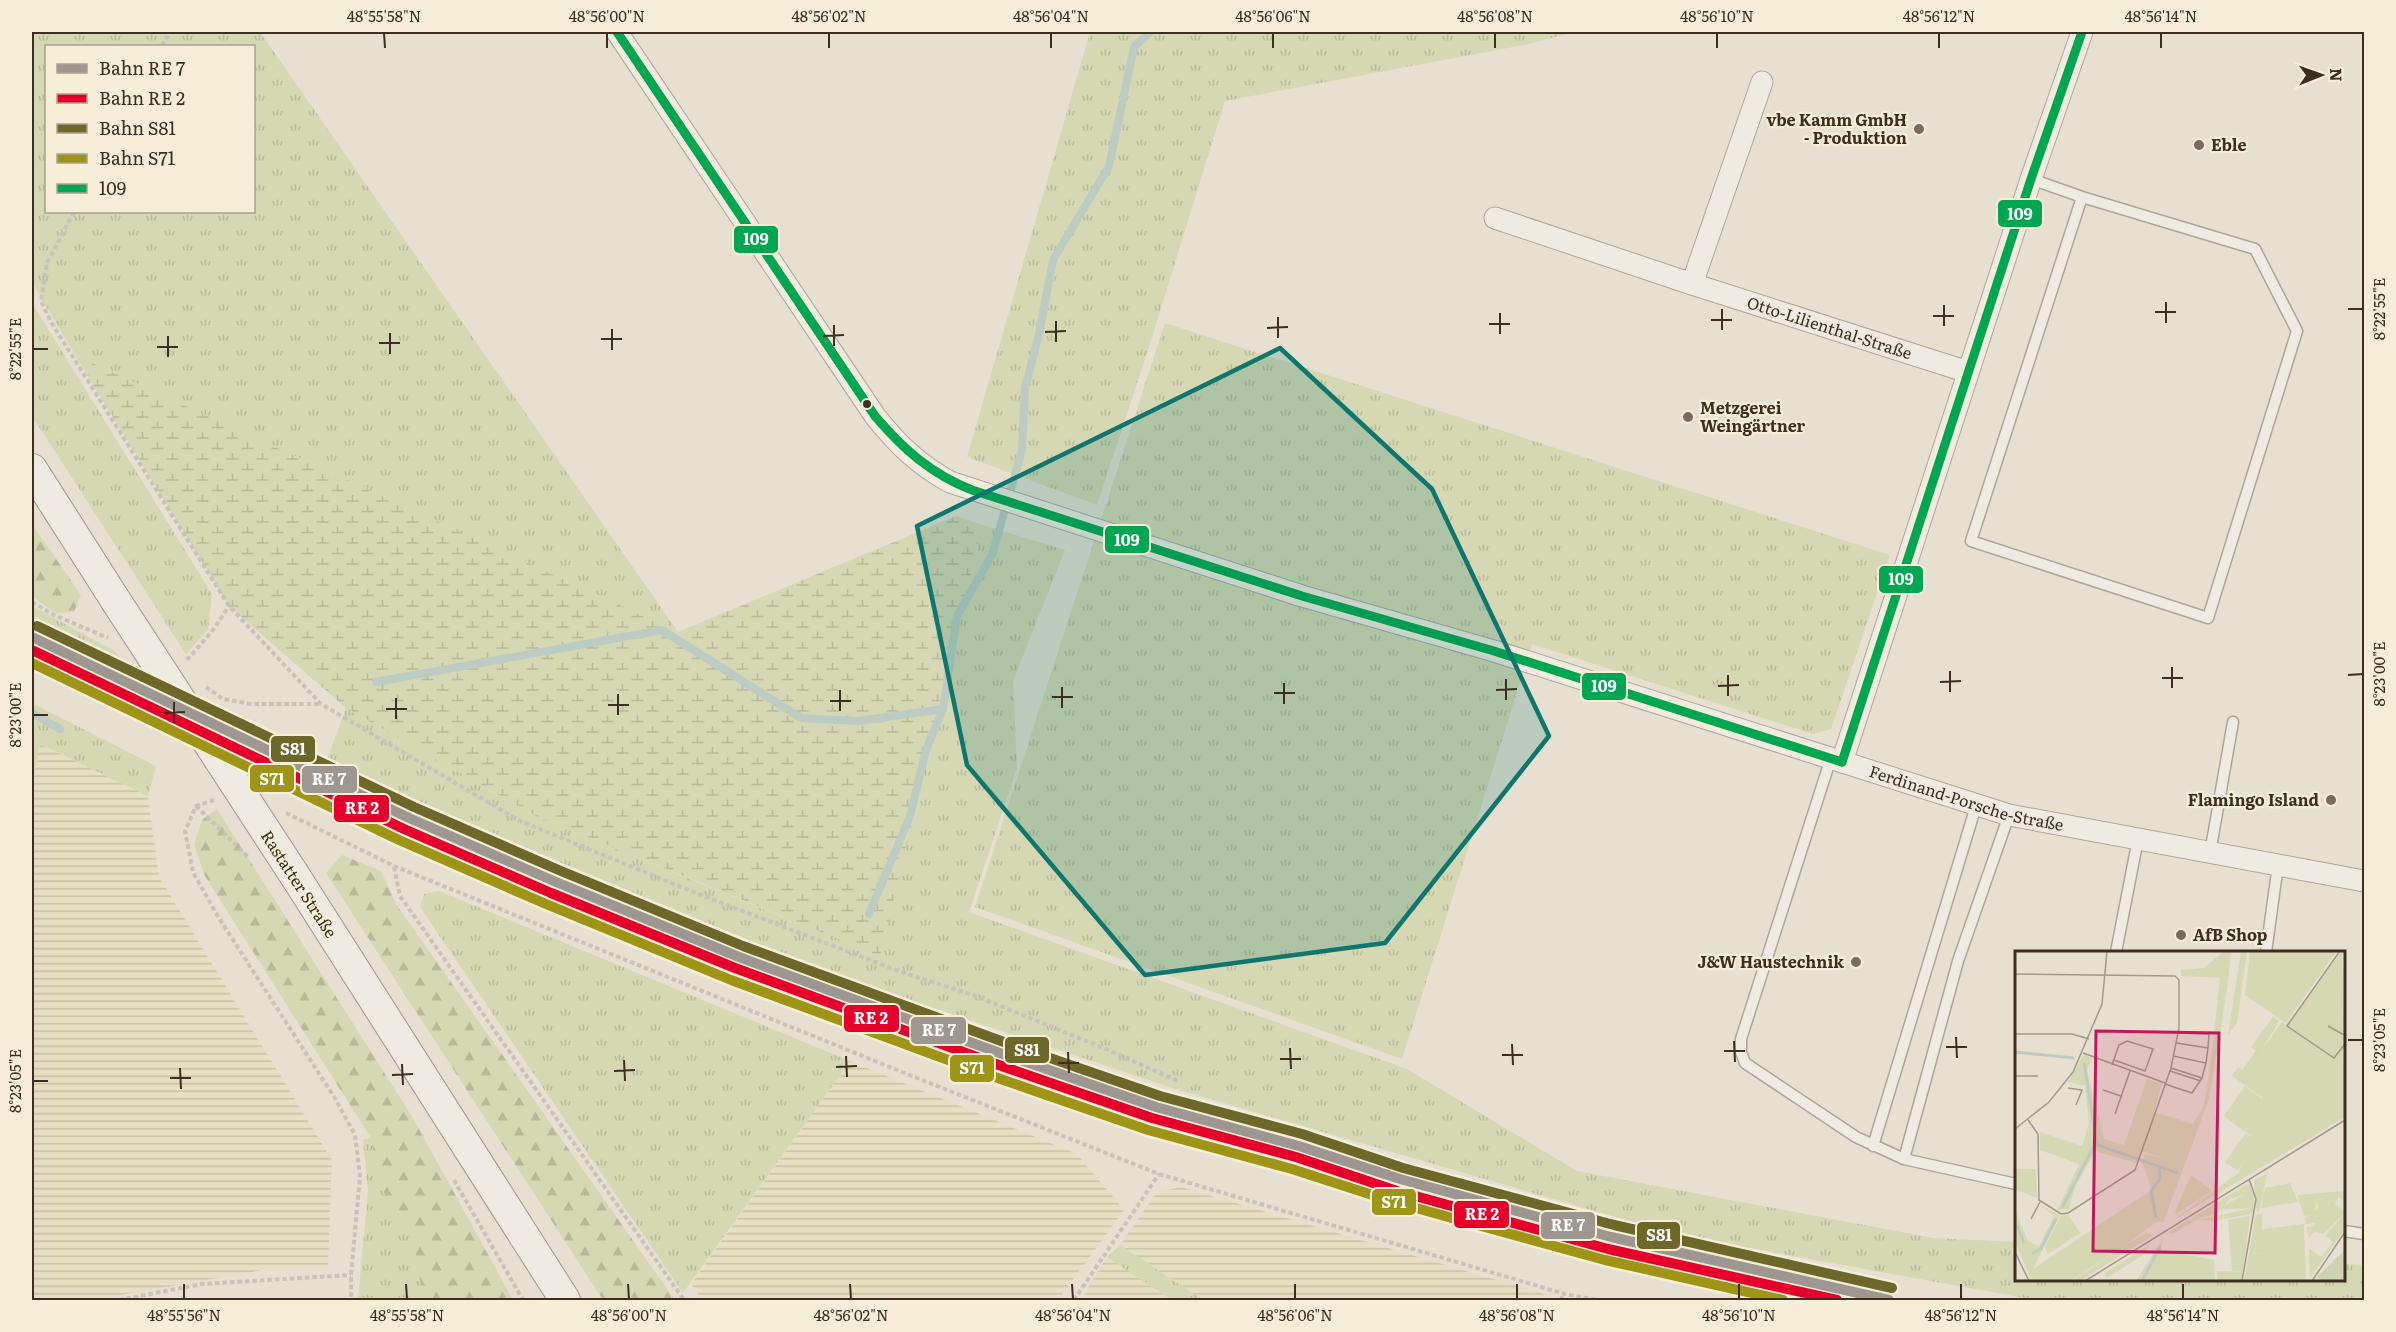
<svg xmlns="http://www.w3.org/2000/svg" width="2396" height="1332" viewBox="0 0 2396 1332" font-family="Literata,serif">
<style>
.farmland{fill:url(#farmland-rules)}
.grass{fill:url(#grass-tufts);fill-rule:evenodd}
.forest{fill:url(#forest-firs)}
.wetland{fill:url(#wetland-marsh)}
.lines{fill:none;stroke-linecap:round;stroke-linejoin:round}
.stream{stroke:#bcccc2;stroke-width:8}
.lane-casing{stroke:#ada599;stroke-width:13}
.street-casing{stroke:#ada599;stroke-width:23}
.secondary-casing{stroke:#9c958a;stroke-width:32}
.path{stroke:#c8c2b9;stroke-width:4;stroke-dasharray:4.5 3;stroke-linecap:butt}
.lane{stroke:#efebe3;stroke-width:10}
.street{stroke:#efebe3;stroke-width:21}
.secondary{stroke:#efebe3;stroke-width:30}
.secondary-bridge-casing{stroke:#9c958a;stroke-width:32;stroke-linecap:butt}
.secondary-bridge{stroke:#efebe3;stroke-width:30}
.bus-1-casing{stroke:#f7eed8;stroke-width:14}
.bus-1{stroke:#00a651;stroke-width:9}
.rail-1-casing{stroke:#f7eed8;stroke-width:15}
.rail-2-casing{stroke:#f7eed8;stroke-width:15}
.rail-3-casing{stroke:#f7eed8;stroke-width:15}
.rail-4-casing{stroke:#f7eed8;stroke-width:15}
.rail-1{stroke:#9e9690;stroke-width:10}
.rail-2{stroke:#e4002b;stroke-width:10}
.rail-3{stroke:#6d682a;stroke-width:10}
.rail-4{stroke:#9e9415;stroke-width:10}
.marked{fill:#0f766e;fill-opacity:0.2;stroke:#0f766e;stroke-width:4.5;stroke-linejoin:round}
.ticks{fill:none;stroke:#3d2e20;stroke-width:2}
.poi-dot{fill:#786c5e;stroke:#f7eed8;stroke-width:2}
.bus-dot{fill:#3d2e20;stroke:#f7eed8;stroke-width:2}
.labels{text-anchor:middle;stroke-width:4.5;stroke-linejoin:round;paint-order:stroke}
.poi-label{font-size:16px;font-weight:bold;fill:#3d2e20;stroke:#f7eed8;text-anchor:end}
.street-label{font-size:16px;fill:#3d2e20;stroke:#f7eed8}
.inset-river{fill:none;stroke:#bcccc2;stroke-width:3}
.inset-road{fill:none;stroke:#a3998a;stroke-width:1.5}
.view{fill:#c2185b;fill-opacity:0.15;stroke:#c2185b;stroke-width:3}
.inset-edge{fill:none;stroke:#3d2e20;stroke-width:3}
.line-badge{stroke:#f7eed8;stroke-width:2}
.badge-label{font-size:16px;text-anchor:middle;font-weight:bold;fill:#fff}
.neatline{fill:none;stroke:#3d2e20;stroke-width:2}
.ticks-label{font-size:15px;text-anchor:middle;fill:#3d2e20}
</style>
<defs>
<pattern id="farmland-rules" width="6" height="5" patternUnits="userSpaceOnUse" patternTransform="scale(1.5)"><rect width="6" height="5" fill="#e6dfc2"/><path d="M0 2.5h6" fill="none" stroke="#c6c0a6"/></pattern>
<pattern id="grass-tufts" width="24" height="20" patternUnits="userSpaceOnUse" patternTransform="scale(1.5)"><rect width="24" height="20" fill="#d6d7b3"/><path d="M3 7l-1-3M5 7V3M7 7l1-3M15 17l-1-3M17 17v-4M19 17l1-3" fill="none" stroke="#b9b99a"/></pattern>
<pattern id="forest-firs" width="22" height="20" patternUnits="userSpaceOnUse" patternTransform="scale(1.5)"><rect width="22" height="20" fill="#d6d7b3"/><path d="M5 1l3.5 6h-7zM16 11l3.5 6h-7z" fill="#b9b99a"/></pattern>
<pattern id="wetland-marsh" width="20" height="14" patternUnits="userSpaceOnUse" patternTransform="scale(1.5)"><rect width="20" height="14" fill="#d6d7b3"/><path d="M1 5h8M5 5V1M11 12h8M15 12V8" fill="none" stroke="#b9b99a"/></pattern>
</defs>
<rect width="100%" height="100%" fill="#e7e0d1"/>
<!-- farmland -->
<g class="farmland">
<polygon points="40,744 148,796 159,877 332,1160 328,1267 263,1270 93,1300 32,1300 32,784"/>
<polygon points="850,1061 1077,1154 1124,1210 1058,1300 702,1300 691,1284"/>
<polygon points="1181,1187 1547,1295 1549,1300 1203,1300 1120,1245 1157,1192"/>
<polygon points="1107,1257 1172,1300 1093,1300 1084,1294"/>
</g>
<!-- grass -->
<g class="grass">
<path d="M32,32h228l418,600 -603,-277 -43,-73zM46,46h208v166h-208z"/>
<polygon points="1090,32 1575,32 1524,45 1225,101 1149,347 1097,505 967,457"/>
<polygon points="32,303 212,594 208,630 186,654 32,416"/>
<polygon points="1165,323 1890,555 1831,729 1813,734 1532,644 1402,1059 975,907"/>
<polygon points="983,525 1065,550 1013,681 1017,768 969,912 1407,1069 1577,1171 1933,1238 2016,1242 2016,1280 2344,1280 2344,1264 2364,1265 2364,1300 2035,1300 1677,1235 1169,1087 769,953 325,765 346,708 536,816 785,918 938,716"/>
<polygon points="32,606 115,651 129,671 32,618"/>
<polygon points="32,703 156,766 148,796 40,744 32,784"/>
<polygon points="439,891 850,1061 683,1293 420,907 424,894"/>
<polygon points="371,1138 379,1186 412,1231 423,1300 358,1300 368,1191 363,1140"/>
<polygon points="1120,1245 1203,1300 1172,1300 1107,1257"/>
</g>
<!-- forest -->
<g class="forest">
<polygon points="32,524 81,595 74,612 55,613 32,596"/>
<polygon points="217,809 413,1118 513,1300 423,1300 412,1231 379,1186 371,1138 205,876 194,845 202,820"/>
<polygon points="342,855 381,871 396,904 675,1300 603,1300 326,873"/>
</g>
<!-- wetland -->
<polygon class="wetland" points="75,355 678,632 956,516 983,525 880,956 536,816 346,708 229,606"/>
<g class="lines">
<!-- stream -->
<g class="stream">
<polyline points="376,682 662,630 801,718 858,721 943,709"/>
<polyline points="32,713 60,729"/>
<polyline points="869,914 910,816 926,750 943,709 957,616 992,555 1022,450 1025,388 1039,334 1053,260 1109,166 1134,47 1150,32"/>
</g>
<!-- lane casing -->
<g class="lane-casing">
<g id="lane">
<polyline points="2031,179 2082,197 2255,249 2297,331 2208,618 1971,541 2082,197"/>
<polyline points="1831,758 1741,1039 1741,1052 1745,1063 1856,1137 1904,1159"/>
<polyline points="2009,815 1958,961 1904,1159 2016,1184"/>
<polyline points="2210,853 2233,722"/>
<polyline points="2116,952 2138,839"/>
<polyline points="2266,952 2278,865"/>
<polyline points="1873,1146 1976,806"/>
<polyline points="2344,1231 2364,1234"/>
</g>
</g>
<!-- street casing -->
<g class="street-casing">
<g id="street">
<path id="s1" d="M617,32l258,384c22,28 44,49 75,66l352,114 192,55 515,164 355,66"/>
<path id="s2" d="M1495,218l197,66 276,88"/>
<polyline points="1692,284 1762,82"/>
<polyline points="1842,762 2031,179 2082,32"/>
</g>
</g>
<!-- secondary casing -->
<g class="secondary-casing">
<g id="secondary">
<polyline points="32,469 116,601"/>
<polyline points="297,879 565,1300"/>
</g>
</g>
<!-- path -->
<g class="path">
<polyline points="162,46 170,32"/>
<polyline points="74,212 47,263 41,301 51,322 229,606 321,704 520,821 696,893 901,972 976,996 1106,1049 1178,1081"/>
<polyline points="32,602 54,615 108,638"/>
<polyline points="187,660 213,630 229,606"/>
<polyline points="206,687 223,699 251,704 320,704"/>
<polyline points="214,800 196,806 185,831 193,872 217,915 336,1100 355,1135 360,1176 351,1275 351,1300"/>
<polyline points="196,806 249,858"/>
<polyline points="286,813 394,866 902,1072 1159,1174 1565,1294 1597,1300"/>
<polyline points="394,867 400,896 684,1300"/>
<polyline points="454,1180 523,1300"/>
<polyline points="119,1300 202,1284 351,1275"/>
<polyline points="1074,1300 1159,1174"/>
<polyline points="1560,1300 1565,1294"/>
</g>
<!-- lane -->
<use href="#lane" class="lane"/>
<!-- street -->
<use href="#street" class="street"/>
<!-- secondary -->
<use href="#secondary" class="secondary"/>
<!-- secondary-bridge casing -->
<g class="secondary-bridge-casing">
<polyline id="secondary-bridge" points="116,601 297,879"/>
</g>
<!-- secondary-bridge -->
<use href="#secondary-bridge" class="secondary-bridge"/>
<!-- bus-1 casing -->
<g class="bus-1-casing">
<g id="bus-1">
<path d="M617,32l258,384c28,33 56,58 97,74l330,106 192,55 348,111"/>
<polyline points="1842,762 2031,179 2082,32"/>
</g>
</g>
<!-- bus-1 -->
<use href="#bus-1" class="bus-1"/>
<!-- rail-1 casing -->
<g class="rail-1-casing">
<polyline id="rail-1" points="32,637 409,818 556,882 739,957 997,1052 1156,1107 1299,1146 1400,1179 1611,1237 1889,1300"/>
</g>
<!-- rail-2 casing -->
<g class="rail-2-casing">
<polyline id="rail-2" points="32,650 404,829 551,893 735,968 993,1063 1152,1118 1296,1157 1397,1191 1608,1249 1837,1300"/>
</g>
<!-- rail-3 casing -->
<g class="rail-3-casing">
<polyline id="rail-3" points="37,626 414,807 561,871 743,946 1001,1041 1160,1096 1302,1134 1403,1168 1614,1225 1892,1288"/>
</g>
<!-- rail-4 casing -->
<g class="rail-4-casing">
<polyline id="rail-4" points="32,663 399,840 546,904 731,980 989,1075 1148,1130 1292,1169 1394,1202 1605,1260 1783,1300"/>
</g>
<!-- rail-1 -->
<use href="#rail-1" class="rail-1"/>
<!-- rail-2 -->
<use href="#rail-2" class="rail-2"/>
<!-- rail-3 -->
<use href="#rail-3" class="rail-3"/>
<!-- rail-4 -->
<use href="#rail-4" class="rail-4"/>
</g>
<!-- marked area -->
<path class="marked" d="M1280,348l152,141 117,247 -164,207 -240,32 -178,-210 -50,-239z"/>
<!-- ticks -->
<path class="ticks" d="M384,33l1,15M607,33v15M829,33v15M1051,33v15M1273,33v15M1495,33v15M1717,33v15M1939,33v15M2161,33v15M2166,302v21M1944,305v21M1722,309v21M2348,309h15M2155,312h21M1500,313v21M1933,316h21M1278,317v21M1711,320h21M1056,321v21M1489,324h21M834,325v21M1267,328l21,-1M612,329v21M1045,332l21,-1M390,333v21M168,336v21M823,336l21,-1M601,339h21M379,343h21M157,347h21M33,349h15M2172,667v21M1950,671v21M1728,675v21M2348,675l15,-1M2162,678h21M1506,679v21M1940,682l21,-1M1284,683v21M1718,686l21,-1M1062,687v21M840,690v21M1496,690l21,-1M1274,693h21M618,694v21M1052,697h21M396,698v21M830,701h21M174,702v21M608,705h21M386,709h21M164,713l21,-1M33,715h15M1956,1037l1,21M2348,1040h15M1734,1041l1,21M1512,1044l1,21M1946,1047h21M1290,1048l1,21M1724,1051h21M1068,1052l1,21M1502,1055h21M846,1056l1,21M1280,1059h21M624,1060l1,21M1058,1063h21M402,1064l1,21M836,1067l21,-1M180,1068l1,21M614,1071l21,-1M392,1075l21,-1M170,1078h21M33,1081h15M184,1284v15M406,1284l1,15M628,1284l1,15M850,1284l1,15M1072,1284l1,15M1295,1284v15M1517,1284v15M1739,1284v15M1961,1284v15M2183,1284v15"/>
<!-- markers -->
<g class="poi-dot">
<circle cx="1919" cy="129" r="6"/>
<circle cx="2199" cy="145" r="6"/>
<circle cx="1688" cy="417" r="6"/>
<circle cx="2331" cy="800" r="6"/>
<circle cx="2181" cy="935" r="6"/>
<circle cx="1856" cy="962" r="6"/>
</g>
<circle class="bus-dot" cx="867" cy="404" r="5"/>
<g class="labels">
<!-- poi labels -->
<g class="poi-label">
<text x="1907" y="126">vbe Kamm GmbH<tspan x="1907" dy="18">- Produktion</tspan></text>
<text x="2211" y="151" text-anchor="start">Eble</text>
<text x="1700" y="414" text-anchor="start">Metzgerei<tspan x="1700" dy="18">Weingärtner</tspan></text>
<text x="2319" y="806">Flamingo Island</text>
<text x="2193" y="941" text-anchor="start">AfB Shop</text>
<text x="1844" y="968">J&amp;W Haustechnik</text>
</g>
<!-- street labels -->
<g class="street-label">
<text dy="6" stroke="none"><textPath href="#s2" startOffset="352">Otto-Lilienthal-Straße</textPath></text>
<text dy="6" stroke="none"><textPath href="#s1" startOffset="1628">Ferdinand-Porsche-Straße</textPath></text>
<text transform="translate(299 884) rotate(57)" y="6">Rastatter Straße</text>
</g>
</g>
<!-- overview -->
<g transform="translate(2015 951)">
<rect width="330" height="330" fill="#e7e0d1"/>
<path d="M209,0h7l-4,39 -18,109 -46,124 -5,-2 24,-49 -40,-10 3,-8 18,4 -22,-7 -5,12 -41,-12 -20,36 -6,22 -12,1 22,-46 -39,-14v-18l42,14 7,-22 -4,-38 -17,-4 16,-28 8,4 -5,13 17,68 20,6 23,-66 15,5 -8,28 39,12 10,-16 6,-32 11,-98 -39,-2v-6l23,-2zM226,0h6l-10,72 -9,12zM258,66l6,4 -19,32 59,40 22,-30 4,3v42l-107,65 8,-15 -6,-6 12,-16 -11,-7 22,-31 -31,-22 6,-9 4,3 14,-19 -5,-4zM0,218h21l1,29 -22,-9zM252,223l-8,38h-2l-3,-32zM176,224l21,16 -36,23 -1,-2zM234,233l5,10 -1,19 -37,8 -18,-1 54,-12 -36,2 33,-18 -5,-6zM137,239l-27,55 22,-12 6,2 -73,46h-8l52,-35 -54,35h-38l-17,-39v-32l13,31 11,5 15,-30 -14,-11 20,10 -27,54zM330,240v10l-7,-4 -3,7 10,7v18l-35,49 -1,-30 12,9 12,-15 -8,-6 20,-23 -22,21 -9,-2 -5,6 -3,-11 9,-1v-3l-9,1 -1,-6 15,-2 12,-17 -14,1 -5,14 -9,2 -7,-21zM53,264l12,18 -32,21 -3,-7 10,-20 6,-11zM289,273l2,54 4,3h-66l5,-28 20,1 11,-24 -18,2v-3zM148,287l-2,11 53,11 1,21h-79zM202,320l26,1 -2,9h-24z" fill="#d6d7b3"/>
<path d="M298,115l18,12 -12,15 -17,-11zM330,157v9l-173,104 66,-48zM229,235l6,7 -20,6 -14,15 -18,5 -25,15 -6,-1zM134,294l-6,10 -36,23 -3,-4z" fill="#d6d7b3"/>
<path d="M127,211l40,10 -24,49 -33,24 27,-55z" fill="#d6d7b3"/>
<path d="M330,299v31h-23l-5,-4z" fill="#d1d1b3"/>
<path d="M327,0l3,112 -14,15 -18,-12 -11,16 -42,-29 22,-31 4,3z" fill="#d6d7b3"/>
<path d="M235,0h87l-51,72 -41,-28zM230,135l17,13 -21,30 -17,-13zM231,182l6,4 -12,15 6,6 -8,13 -13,-9zM275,232l8,19 -37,6 4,-20zM317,247l-12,18 -15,2 13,-10v-8zM247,262v19l19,-2 -12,24 -20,-1 7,-38zM235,265l-7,56 -11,-1 -4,-51z" fill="#d6d7b3"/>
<path class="inset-river" d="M0,101l59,6M69,112l13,82 81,28M47,257l34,-66M141,267l-5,-27 9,-12 -1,-11M2,274l7,18M17,303l9,-5 15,-30M127,330l18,-34"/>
<path class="inset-road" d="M325,0l-53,75 47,32 11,-14M0,23l160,2 4,4v48l-8,40 -36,102 -67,43 -7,1 -22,-14 -1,-66 -10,-14M313,75l16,9M163,82l31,1 -1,14M0,83h57l17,5M161,92l32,5 -2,15M68,102l82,30M97,114l7,-20 8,-4 26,8 -8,22 -31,-11M156,117l31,10 4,-15 -33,-7M155,120l31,10M0,125h23M150,133l27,9 10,-15M53,137l14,2 -6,15M88,139l18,6M100,163l15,-43M0,178l34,-27 24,-30 29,-68 5,-53M16,268l9,-17M0,301l14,29M70,330l260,-161M227,330l14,-82 -7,-20M297,330l33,-49"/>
<path class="view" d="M81,80l123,2 -4,220 -122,-2z"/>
<rect width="330" height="330" class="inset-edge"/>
</g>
<g class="line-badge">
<rect x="1997" y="199" width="46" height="29" rx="6" fill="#00a651"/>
<rect x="733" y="225" width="46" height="29" rx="6" fill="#00a651"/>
<rect x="1104" y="525" width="46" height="29" rx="6" fill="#00a651"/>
<rect x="1878" y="565" width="46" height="29" rx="6" fill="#00a651"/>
<rect x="1581" y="672" width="46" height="29" rx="6" fill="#00a651"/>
<rect x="270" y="735" width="46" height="28" rx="6" fill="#6d682a"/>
<rect x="249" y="764" width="46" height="29" rx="6" fill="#9e9415"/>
<rect x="301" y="765" width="57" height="29" rx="6" fill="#9e9690"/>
<rect x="333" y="794" width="57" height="29" rx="6" fill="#e4002b"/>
<rect x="843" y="1004" width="57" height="29" rx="6" fill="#e4002b"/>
<rect x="910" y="1016" width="57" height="29" rx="6" fill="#9e9690"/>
<rect x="1004" y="1036" width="46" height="28" rx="6" fill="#6d682a"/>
<rect x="949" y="1054" width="46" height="29" rx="6" fill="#9e9415"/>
<rect x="1371" y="1188" width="46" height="28" rx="6" fill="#9e9415"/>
<rect x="1453" y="1200" width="57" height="29" rx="6" fill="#e4002b"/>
<rect x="1540" y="1211" width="56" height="29" rx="6" fill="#9e9690"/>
<rect x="1636" y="1221" width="45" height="29" rx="6" fill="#6d682a"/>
</g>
<g class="badge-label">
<text x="2020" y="220">109</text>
<text x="756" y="245">109</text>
<text x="1127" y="546">109</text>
<text x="1901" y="585">109</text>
<text x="1604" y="692">109</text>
<text x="293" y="755">S81</text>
<text x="272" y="785">S71</text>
<text x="329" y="785">RE 7</text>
<text x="362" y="814">RE 2</text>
<text x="871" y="1024">RE 2</text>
<text x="939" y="1036">RE 7</text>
<text x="1027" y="1056">S81</text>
<text x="972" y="1074">S71</text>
<text x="1394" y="1208">S71</text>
<text x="1482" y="1220">RE 2</text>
<text x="1568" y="1231">RE 7</text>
<text x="1659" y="1241">S81</text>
</g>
<!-- border -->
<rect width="2396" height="1332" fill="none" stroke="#f7eed8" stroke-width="66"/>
<!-- legend -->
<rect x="45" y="45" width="210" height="168" fill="#f7eed8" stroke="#ada18e" stroke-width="1.5"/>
<rect x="57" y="64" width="30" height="9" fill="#9e9690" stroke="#ada18e" stroke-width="1.5"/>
<text x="99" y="75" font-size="18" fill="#3d2e20">Bahn RE 7</text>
<rect x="57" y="94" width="30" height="9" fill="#e4002b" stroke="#ada18e" stroke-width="1.5"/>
<text x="99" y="105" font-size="18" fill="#3d2e20">Bahn RE 2</text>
<rect x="57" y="124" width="30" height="9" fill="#6d682a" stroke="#ada18e" stroke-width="1.5"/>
<text x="99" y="135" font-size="18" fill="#3d2e20">Bahn S81</text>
<rect x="57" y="154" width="30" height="9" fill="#9e9415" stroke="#ada18e" stroke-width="1.5"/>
<text x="99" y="165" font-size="18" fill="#3d2e20">Bahn S71</text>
<rect x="57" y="184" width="30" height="9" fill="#00a651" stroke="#ada18e" stroke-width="1.5"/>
<text x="99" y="195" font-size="18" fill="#3d2e20">109</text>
<!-- north arrow -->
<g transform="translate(2321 75) rotate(89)" stroke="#f7eed8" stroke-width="4.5" paint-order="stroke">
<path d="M0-4.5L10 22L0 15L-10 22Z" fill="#3d2e20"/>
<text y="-9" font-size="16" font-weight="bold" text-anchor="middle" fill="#3d2e20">N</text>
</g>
<rect x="33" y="33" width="2330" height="1266" class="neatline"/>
<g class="ticks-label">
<text x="384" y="22">48°55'58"N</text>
<text x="607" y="22">48°56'00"N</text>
<text x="829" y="22">48°56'02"N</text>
<text x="1051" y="22">48°56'04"N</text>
<text x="1273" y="22">48°56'06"N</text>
<text x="1495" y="22">48°56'08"N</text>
<text x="1717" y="22">48°56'10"N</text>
<text x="1939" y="22">48°56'12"N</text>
<text x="2161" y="22">48°56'14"N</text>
<text transform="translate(2380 309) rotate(-90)" y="5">8°22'55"E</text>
<text transform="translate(16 349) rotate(-90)" y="5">8°22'55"E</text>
<text transform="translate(2380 674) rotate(-90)" y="5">8°23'00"E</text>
<text transform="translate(16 715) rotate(-90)" y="5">8°23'00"E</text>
<text transform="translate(2380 1040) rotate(-90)" y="5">8°23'05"E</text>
<text transform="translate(16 1081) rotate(-90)" y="5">8°23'05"E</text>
<text x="184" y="1321">48°55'56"N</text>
<text x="407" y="1321">48°55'58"N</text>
<text x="629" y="1321">48°56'00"N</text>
<text x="851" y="1321">48°56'02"N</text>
<text x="1073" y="1321">48°56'04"N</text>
<text x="1295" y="1321">48°56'06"N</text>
<text x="1517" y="1321">48°56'08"N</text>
<text x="1739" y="1321">48°56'10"N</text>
<text x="1961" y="1321">48°56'12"N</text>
<text x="2183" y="1321">48°56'14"N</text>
</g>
</svg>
